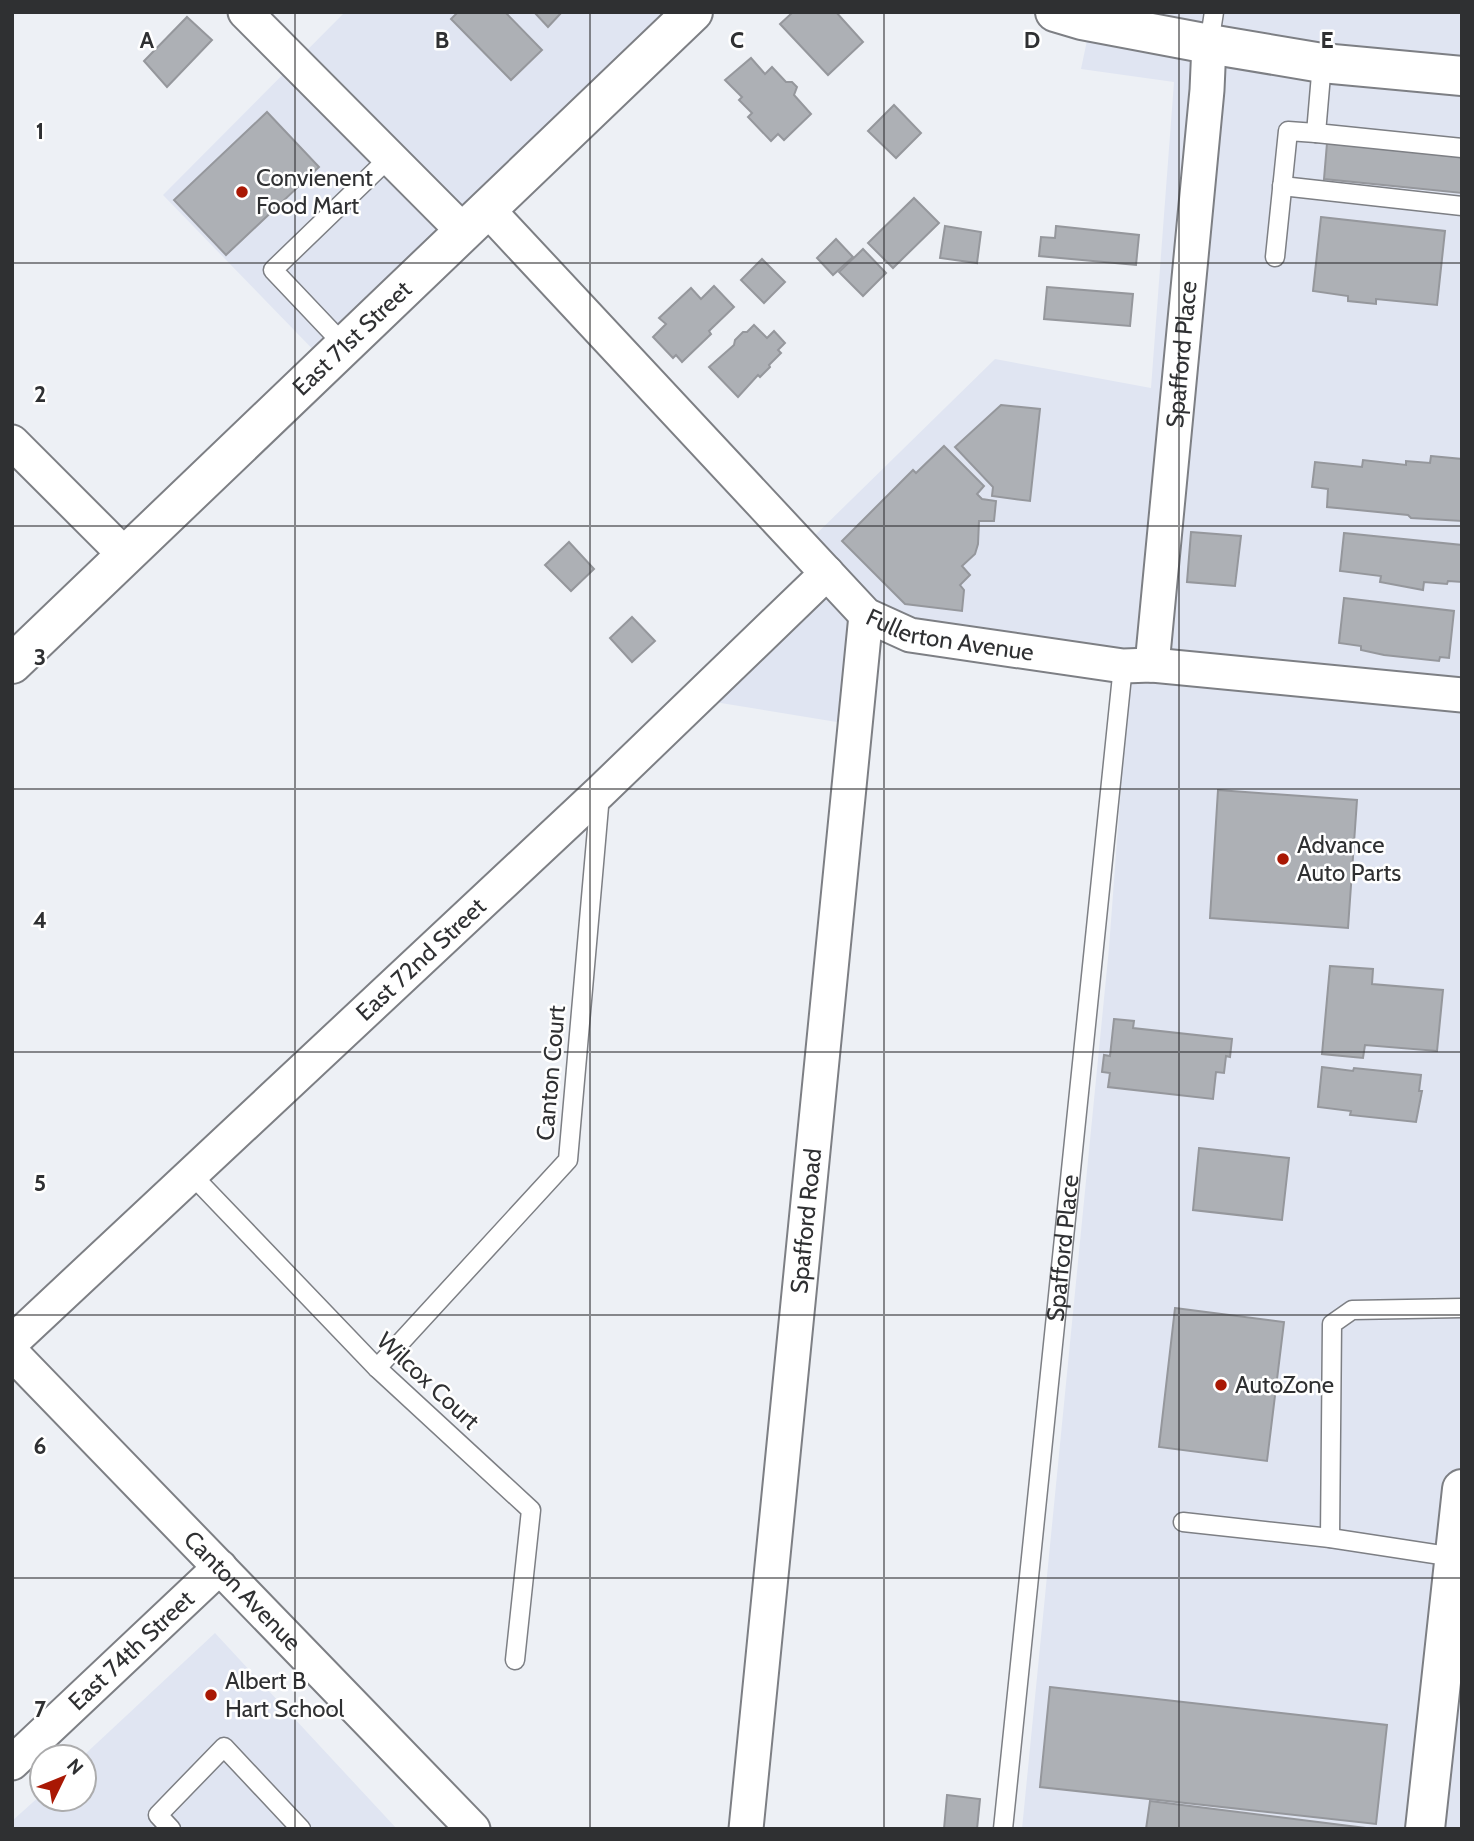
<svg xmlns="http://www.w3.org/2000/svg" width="1474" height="1841" viewBox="0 0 1474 1841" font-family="Cabin,sans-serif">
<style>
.built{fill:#e0e5f2}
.building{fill:#adb0b5;stroke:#95979c;stroke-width:2}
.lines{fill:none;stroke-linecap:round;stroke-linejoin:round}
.service-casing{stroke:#7d7f84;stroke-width:21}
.minor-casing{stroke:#7d7f84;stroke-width:37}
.tertiary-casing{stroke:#7d7f84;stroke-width:42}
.secondary-casing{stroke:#7d7f84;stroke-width:42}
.primary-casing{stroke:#7d7f84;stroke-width:42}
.service{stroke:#fff;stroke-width:18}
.minor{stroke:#fff;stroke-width:33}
.tertiary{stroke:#fff;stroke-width:38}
.secondary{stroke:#fff;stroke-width:38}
.primary{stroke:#fff;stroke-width:38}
.grid{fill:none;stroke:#2f3032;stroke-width:2;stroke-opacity:0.55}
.poi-dot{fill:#a91804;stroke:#fff;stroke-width:2.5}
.labels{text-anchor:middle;stroke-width:5;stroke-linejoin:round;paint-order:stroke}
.poi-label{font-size:24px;fill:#2f3032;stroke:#fff;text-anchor:start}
.street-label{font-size:24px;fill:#2f3032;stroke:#fff}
.grid-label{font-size:23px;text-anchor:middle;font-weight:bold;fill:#2f3032;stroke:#fff;stroke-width:5;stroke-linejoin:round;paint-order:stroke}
</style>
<rect width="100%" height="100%" fill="#edf0f5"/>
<!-- built -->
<g class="built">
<polygon points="345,12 693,12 327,364 163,195"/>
<polygon points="1093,12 1462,12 1462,1829 1022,1829 1109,948 1130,666 866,615 855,725 696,699 826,574 803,547 995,359 1151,388 1174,82 1081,69"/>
<polygon points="215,1633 397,1829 12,1829 12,1821 42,1794 42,1799 84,1799 84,1757 82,1757"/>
</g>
<!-- building -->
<g class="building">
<polygon points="458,12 505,12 542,50 511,80 451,19"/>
<polygon points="534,12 562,12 548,27"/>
<polygon points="793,12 836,12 863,42 828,75 780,24"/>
<polygon points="187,17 212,40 167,87 144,61"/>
<polygon points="751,58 765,74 772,67 786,82 792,82 797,87 794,95 811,114 784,140 778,134 771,141 748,117 752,113 739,100 742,97 725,80"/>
<polygon points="894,105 921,133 896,158 868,131"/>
<polygon points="267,112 319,167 226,255 174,200"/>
<polygon points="1327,143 1462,157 1462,193 1324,179"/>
<polygon points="914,198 939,223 893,268 868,243"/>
<polygon points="1321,217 1445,231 1437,305 1376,299 1376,304 1348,301 1348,296 1313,291"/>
<polygon points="945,226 981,232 977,263 940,258"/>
<polygon points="1056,226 1139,235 1136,265 1039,256 1041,237 1055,238"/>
<polygon points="836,239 853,257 833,275 817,258"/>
<polygon points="863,249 886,273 863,296 839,272"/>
<polygon points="762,259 785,282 764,303 741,280"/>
<polygon points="714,286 734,307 709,331 711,334 682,362 676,355 673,358 653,337 666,324 659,318 691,288 701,299"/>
<polygon points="1047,287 1133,294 1130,326 1044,319"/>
<polygon points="754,325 767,338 774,331 785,343 778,350 781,353 769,365 770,367 760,377 758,375 738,397 709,367 734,345 735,340 743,332 747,332"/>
<polygon points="1001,405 1040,409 1030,501 992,496 993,487 955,447"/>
<polygon points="944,446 984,486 977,494 982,499 996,501 994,521 979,521 978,544 975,554 962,566 970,575 960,585 964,590 962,611 905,604 842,541 913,470 916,473"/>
<polygon points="1431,456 1462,459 1462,521 1411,518 1408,515 1327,507 1328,489 1312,487 1315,462 1362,467 1363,460 1406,465 1406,461 1430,463"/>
<polygon points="1191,532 1241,536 1235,586 1187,582"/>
<polygon points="1344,533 1462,545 1462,582 1448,581 1447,584 1424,582 1423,590 1380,582 1381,576 1340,571"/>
<polygon points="569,542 594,569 571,591 545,565"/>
<polygon points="1344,598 1454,611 1449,658 1440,657 1439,661 1384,655 1361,650 1361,646 1339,643"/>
<polygon points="632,617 655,641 632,662 610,638"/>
<polygon points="1218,790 1357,800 1348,928 1210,918"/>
<polygon points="1330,966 1373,969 1372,984 1443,990 1437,1051 1365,1045 1363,1058 1322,1054"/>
<polygon points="1114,1019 1134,1021 1133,1028 1232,1039 1230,1057 1226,1056 1224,1073 1216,1072 1213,1099 1108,1087 1110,1073 1102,1072 1104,1055 1110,1056"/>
<polygon points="1322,1067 1353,1071 1354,1068 1421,1075 1419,1091 1422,1091 1416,1122 1350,1115 1351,1111 1318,1107"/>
<polygon points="1199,1148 1289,1158 1282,1220 1193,1210"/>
<polygon points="1175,1308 1284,1322 1267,1461 1159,1447"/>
<polygon points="1050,1687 1387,1725 1376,1824 1040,1787"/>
<polygon points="947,1795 980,1799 977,1829 944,1829"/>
<polygon points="1150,1801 1374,1829 1146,1829"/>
</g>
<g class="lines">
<!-- service casing -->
<g class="service-casing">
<g id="service">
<polyline points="1209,44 1214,12"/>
<polyline points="1322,63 1316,133 1462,148"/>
<polyline points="1282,186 1462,206"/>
<polyline points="1275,257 1288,131 1316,133"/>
<polyline points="346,347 273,270 390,157"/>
<polyline points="191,1174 377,1368 531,1510 515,1660"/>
<polyline points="377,1368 568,1160 600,795"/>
<polyline points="1183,1522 1330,1538 1454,1557"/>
<polyline points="1330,1538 1332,1324 1352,1310 1462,1308"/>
<polyline points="171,1829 158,1815 224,1747 301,1829"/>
<path id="s1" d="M1003,1829l120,-1163"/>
</g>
</g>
<!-- minor casing -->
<g class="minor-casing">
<g id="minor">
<polyline points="245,12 465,233"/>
<path id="s2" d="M489,211l377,404 44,20 213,31 29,-1 310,30"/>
<polyline points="12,442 126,556"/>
<path id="s3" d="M1152,665l55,-575 2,-46"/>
<path id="s4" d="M12,1342l588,-550 227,-219"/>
<path id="s5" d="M12,1353l461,476"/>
<path id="s6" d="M12,1763l208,-196"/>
<path id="s7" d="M746,1829l120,-1214"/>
</g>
</g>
<!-- tertiary casing -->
<g class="tertiary-casing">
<polyline id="tertiary" points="1055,12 1082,20 1209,44 1322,63 1462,76"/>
</g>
<!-- secondary casing -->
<g class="secondary-casing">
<g id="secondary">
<path id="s8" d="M12,664l681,-652"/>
</g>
</g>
<!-- primary casing -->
<g class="primary-casing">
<polyline id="primary" points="1425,1829 1462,1489"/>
</g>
<!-- service -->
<use href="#service" class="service"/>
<!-- minor -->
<use href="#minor" class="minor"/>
<!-- tertiary -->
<use href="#tertiary" class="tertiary"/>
<!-- secondary -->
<use href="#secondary" class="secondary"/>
<!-- primary -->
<use href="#primary" class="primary"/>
</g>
<!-- grid -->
<path class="grid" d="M295,12v1817M590,12v1817M884,12v1817M1179,12v1817M12,263h1450M12,526h1450M12,789h1450M12,1052h1450M12,1315h1450M12,1578h1450"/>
<!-- markers -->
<g class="poi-dot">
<circle cx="242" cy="192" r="7"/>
<circle cx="1283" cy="859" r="7"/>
<circle cx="1221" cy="1385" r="7"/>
<circle cx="211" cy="1695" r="7"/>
</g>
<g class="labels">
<!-- poi labels -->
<g class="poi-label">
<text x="256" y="186">Convienent<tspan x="256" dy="28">Food Mart</tspan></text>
<text x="1297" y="853">Advance<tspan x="1297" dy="28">Auto Parts</tspan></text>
<text x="1235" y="1393">AutoZone</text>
<text x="225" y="1689">Albert B<tspan x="225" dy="28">Hart School</tspan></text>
</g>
<!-- street labels -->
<g class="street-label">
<text dy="8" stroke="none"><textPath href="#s8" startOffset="471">East 71st Street</textPath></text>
<text dy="8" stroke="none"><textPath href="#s3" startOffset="312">Spafford Place</textPath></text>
<text dy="8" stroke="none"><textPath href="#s2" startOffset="640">Fullerton Avenue</textPath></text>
<text dy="8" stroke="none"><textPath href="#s4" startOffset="560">East 72nd Street</textPath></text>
<text transform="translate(551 1073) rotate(-85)" y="8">Canton Court</text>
<text dy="8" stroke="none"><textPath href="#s7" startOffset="611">Spafford Road</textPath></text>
<text dy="8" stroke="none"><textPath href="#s1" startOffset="584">Spafford Place</textPath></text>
<text transform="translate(428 1381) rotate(43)" y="8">Wilcox Court</text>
<text dy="8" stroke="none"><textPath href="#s5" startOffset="331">Canton Avenue</textPath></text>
<text dy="8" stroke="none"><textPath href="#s6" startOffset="164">East 74th Street</textPath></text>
</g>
</g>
<g class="grid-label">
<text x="147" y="48">A</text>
<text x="442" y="48">B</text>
<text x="737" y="48">C</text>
<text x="1032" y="48">D</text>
<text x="1327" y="48">E</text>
<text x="40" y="139">1</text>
<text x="40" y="402">2</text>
<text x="40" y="665">3</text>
<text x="40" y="928">4</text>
<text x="40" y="1191">5</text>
<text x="40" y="1454">6</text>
<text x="40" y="1717">7</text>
</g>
<!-- border -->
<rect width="1474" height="1841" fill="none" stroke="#2f3032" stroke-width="28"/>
<!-- north arrow -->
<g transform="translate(63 1778) rotate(47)"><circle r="33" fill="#ffffff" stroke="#acacad" stroke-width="2"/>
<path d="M0-5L12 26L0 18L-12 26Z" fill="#a91804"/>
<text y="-10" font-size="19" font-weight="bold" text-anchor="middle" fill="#2f3032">N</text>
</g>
</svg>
